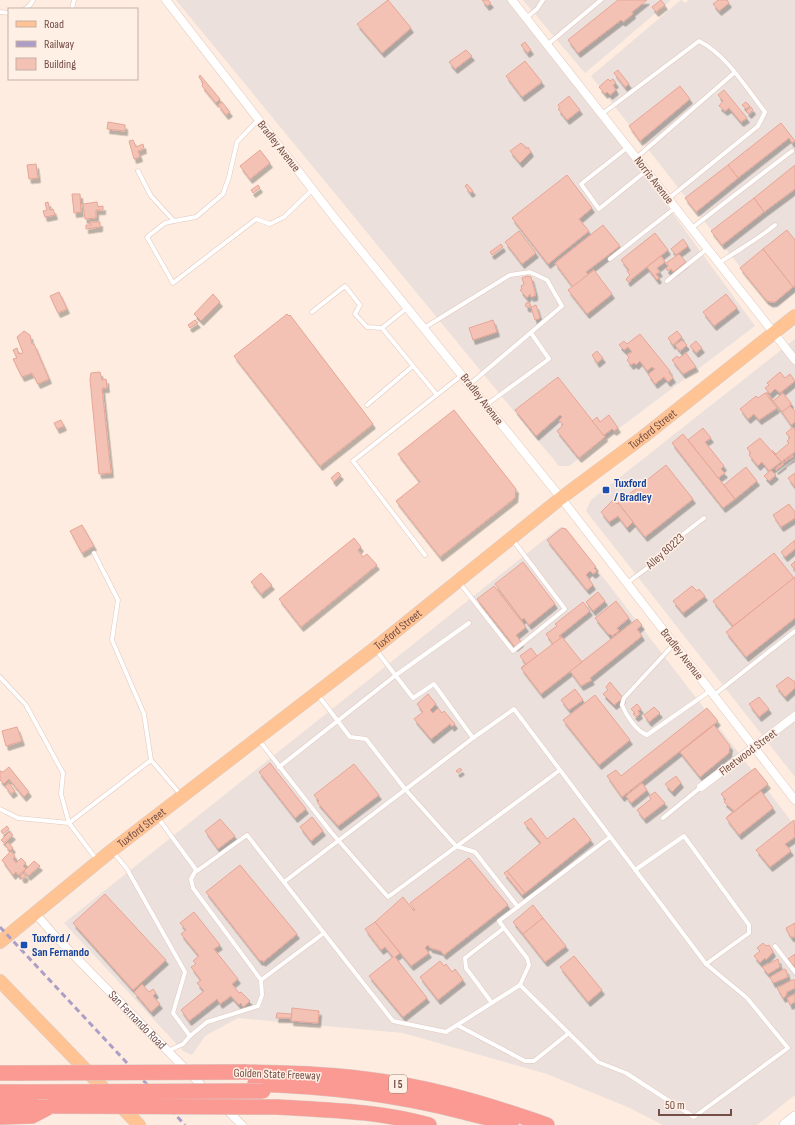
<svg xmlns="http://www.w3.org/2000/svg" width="795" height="1125" viewBox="0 0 795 1125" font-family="'Sofia Sans Condensed',sans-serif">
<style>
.industrial{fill:#ebe0db}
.building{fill:#f4c2b5;stroke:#e7a595;filter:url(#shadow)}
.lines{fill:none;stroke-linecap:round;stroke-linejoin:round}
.service-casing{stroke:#e3c8be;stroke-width:5}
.minor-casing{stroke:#e3c8be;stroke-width:9}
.secondary-casing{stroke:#e9c7ba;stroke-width:12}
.primary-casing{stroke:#d8cdcb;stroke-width:14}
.motorway-casing{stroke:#d8cdcb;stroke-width:16}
.service{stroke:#fff;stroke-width:4}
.minor{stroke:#fff;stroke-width:8}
.secondary{stroke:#fff;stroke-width:11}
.primary{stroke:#ffc394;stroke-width:13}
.motorway{stroke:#fb9a92;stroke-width:15}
.rail{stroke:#ac9ec6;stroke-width:3;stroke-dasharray:6 4;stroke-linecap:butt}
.motorway-bridge-casing{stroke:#d8cdcb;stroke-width:16;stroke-linecap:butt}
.motorway-bridge{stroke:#fb9a92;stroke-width:15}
.transit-dot{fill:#1a4fb4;stroke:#fff0e6;stroke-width:1.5}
.labels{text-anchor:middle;stroke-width:3;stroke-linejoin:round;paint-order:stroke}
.shield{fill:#fff0e6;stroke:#9e7f76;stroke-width:1}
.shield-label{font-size:11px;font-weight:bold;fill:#744e46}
.street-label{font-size:12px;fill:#744e46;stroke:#fff0e6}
.transit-label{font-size:12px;font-weight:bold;fill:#164399;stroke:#fff0e6;text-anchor:start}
</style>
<defs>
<filter id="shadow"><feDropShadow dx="2.5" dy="4.5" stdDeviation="0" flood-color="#0004"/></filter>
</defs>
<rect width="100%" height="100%" fill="#fdecdf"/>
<!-- industrial -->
<g class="industrial">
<polygon points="176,0 511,0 581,88 755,326 569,466 559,466"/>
<polygon points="523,0 671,0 585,73"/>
<polygon points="681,0 685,3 689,0 795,0 795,293 773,309 591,76"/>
<polygon points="795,339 795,777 586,511 591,500"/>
<polygon points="560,527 565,528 795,826 795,1095 757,1125 663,1125 630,1108 547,1074 403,1033 238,1018 205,1036 192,1055 183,1051 64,923"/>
</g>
<!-- building -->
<g class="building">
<polygon points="388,0 411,28 382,53 357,24"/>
<polygon points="482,0 488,0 491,3 487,6"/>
<polygon points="618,0 647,0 632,12 633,14 623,22 621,20 578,53 568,40"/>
<polygon points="661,0 665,5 656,12 652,7"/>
<polygon points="718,0 727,0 729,3 719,11 713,4"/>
<polygon points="525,42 531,50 527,53 521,45"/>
<polygon points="466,50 472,56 455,69 449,62"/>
<polygon points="525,61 542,82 522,97 506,76"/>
<polygon points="618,70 629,84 625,87 614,73"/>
<polygon points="200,75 220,99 216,103 202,86 203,83 199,77"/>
<polygon points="608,79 610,81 613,79 616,83 613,85 616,90 610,95 607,92 605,94 599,87"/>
<polygon points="680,86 690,99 640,141 629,126"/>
<polygon points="724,90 747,118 741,122 729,108 725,111 719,106 723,101 718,95"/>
<polygon points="569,96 580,110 567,120 558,109 560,108 558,105"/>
<polygon points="222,102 230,112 226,115 218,105"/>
<polygon points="746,102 750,106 746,109 742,105"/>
<polygon points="751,107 753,110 749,114 746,111"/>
<polygon points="108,122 125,125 125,131 107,129"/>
<polygon points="781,123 795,141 792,143 789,138 738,178 728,165"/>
<polygon points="133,140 136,147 143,144 144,149 138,151 140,157 134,159 129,141"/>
<polygon points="521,143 526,147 526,149 528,147 531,152 520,163 510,151"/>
<polygon points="260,150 270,163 250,179 240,166"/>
<polygon points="36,164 38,178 29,179 27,165"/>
<polygon points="728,165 738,178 696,212 685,198"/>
<polygon points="795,165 795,189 764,212 754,198"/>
<polygon points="567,175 592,208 579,219 589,231 548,264 512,218"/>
<polygon points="467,184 473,191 470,193 465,186"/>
<polygon points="258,185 260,188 253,193 251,190"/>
<polygon points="72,194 80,194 81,212 74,213"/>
<polygon points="754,198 764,212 722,245 711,231"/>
<polygon points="48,202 50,210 53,209 55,215 45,217 43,211 47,210 45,203"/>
<polygon points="97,202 98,207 103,206 103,210 96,210 96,218 85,219 83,204"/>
<polygon points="90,222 100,222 100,227 86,229 86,225 91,225"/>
<polygon points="603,225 620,246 586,272 588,274 594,270 573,287 555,263"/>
<polygon points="787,230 795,240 795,286 793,287 763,249"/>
<polygon points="519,231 536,253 522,264 505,242"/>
<polygon points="655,233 668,250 628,282 626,279 630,275 627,271 629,270 621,260"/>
<polygon points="683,239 688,246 676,255 671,249"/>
<polygon points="501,244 503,247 492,255 490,252"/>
<polygon points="763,249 793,287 775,302 770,302 766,300 740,268"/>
<polygon points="679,254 686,262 673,272 671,269 668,271 666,268 668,266 666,263"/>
<polygon points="661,256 665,262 657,268 660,272 656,274 659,278 657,280 647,267"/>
<polygon points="594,270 612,294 587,314 568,290"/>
<polygon points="527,276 531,277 535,292 535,296 531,297 530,294 527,298 520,290 522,289 521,286 524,284 522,278"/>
<polygon points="59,292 67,309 58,313 50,296"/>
<polygon points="213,294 220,302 201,321 194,314"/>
<polygon points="726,294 737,308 714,326 703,312"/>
<circle cx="528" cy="305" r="2.5"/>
<polygon points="536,305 540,318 535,320 531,307"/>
<polygon points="287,314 289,316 290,315 373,424 320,466 234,356"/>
<polygon points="195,320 198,323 190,328 188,325"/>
<polygon points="493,320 497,332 473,340 469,328"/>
<polygon points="24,331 30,335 32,344 34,344 49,379 38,384 32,373 22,377 13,359 17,358 13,350 17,348 19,354 23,353 17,337"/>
<polygon points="677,331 682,337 673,345 668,338"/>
<polygon points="640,334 670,371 669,372 673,378 668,382 664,377 655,384 648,374 655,369 652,367 647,371 640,361 636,365 634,363 631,365 627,360 629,358 627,355 632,352 628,347 624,350 619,345 624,341 627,344"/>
<polygon points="682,340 687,345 680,351 675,345"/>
<polygon points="696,341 702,348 696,353 690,346"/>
<polygon points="597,351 603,358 597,363 592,355"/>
<polygon points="686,353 696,367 683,374 672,360 677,356 679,358"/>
<polygon points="100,372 102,380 106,379 107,388 102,388 111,473 99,474 90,379 91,373"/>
<polygon points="780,372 785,378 790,374 795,381 780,393 775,389 770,394 765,388 769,385 767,383"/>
<polygon points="558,377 605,437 579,458 557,431 563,425 559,420 562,417 560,415 536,436 515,410"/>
<polygon points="766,392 773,401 783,393 791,403 790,406 782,412"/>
<polygon points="765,393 777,408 759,420 754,414 748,419 740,409 756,396 758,398"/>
<polygon points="790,406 795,411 795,422 791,425 782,412"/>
<polygon points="454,410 516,489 515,498 440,557 396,501 420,482 398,454"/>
<polygon points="609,415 618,428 614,431 612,429 604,435 605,437 592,421 597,417 600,422"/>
<polygon points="61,420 64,426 57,429 54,423"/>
<polygon points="793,427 795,430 795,452 781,462 772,450 776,454 789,443 787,441 790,438 786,433"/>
<polygon points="703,428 711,438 705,442 724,466 721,469 725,473 718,478 688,440"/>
<polygon points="683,434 735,499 723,508 672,443"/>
<polygon points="760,438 781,462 769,471 762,462 758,466 749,455 751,453 747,448"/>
<polygon points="793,455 794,456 783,463 784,464 776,470 775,469"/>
<polygon points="666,465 693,499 645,537 618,503"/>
<polygon points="746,467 757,481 735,499 724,485"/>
<polygon points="771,470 776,475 769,481 764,476"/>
<polygon points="338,472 341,475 334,482 331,478"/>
<polygon points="795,473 795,487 788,478"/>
<polygon points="613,500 617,504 618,503 633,522 627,528 618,516 609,522 601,512"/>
<polygon points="789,504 795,512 795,518 781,527 773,515"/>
<polygon points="82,525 94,546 82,553 70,531"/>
<polygon points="562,528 566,529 596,567 594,568 597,571 593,574 590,571 586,575 593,585 587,590 547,540"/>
<polygon points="354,538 361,547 358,550 363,557 367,554 377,565 301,627 279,599"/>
<polygon points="795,540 795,549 785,557 781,552"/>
<polygon points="774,553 794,578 733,626 713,601"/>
<polygon points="795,561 795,570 791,565"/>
<polygon points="523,562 555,604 529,625 524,618 522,620 495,584"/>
<polygon points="261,573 272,585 261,594 251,582"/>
<polygon points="795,577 795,618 746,657 726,632"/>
<polygon points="494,586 526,627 516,635 521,642 515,647 477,599"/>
<polygon points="692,586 697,591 699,589 705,596 683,613 673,601"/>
<polygon points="598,592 605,601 593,611 586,602"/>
<polygon points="616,601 629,618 617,628 619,631 612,636 610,634 609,635 595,618"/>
<polygon points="583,602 590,611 559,636 562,637 553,644 546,634 557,626 555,624"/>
<polygon points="637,619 642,625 637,629 642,636 590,678 592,680 581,686 570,671"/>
<polygon points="562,637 582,662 541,694 521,668"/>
<polygon points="531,648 537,656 521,668 526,664 520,656"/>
<polygon points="788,677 795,682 795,688 785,697 776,686"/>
<polygon points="610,682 623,698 614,705 603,694 608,690 606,687"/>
<polygon points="575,689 583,700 569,710 561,700"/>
<polygon points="428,694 436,704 430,710 433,713 438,708 442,713 444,711 455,724 452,727 450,724 431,739 414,719 423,712 417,704"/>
<polygon points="595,695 630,740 599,765 563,720"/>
<polygon points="759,697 769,709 759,717 749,704"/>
<polygon points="637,704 641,709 638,711 640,714 636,717 633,714 635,713 631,709"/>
<polygon points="654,707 660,713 649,722 644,715"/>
<polygon points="707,708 718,721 622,797 607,776 616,770 621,776"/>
<polygon points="714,725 730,746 729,753 700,777 680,752"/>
<polygon points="17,727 22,741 6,746 2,731"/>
<polygon points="270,763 306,809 295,818 259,772"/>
<polygon points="354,764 379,795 338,826 317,802 319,801 314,795"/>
<polygon points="9,767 29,792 24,797 9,779 4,784 0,780 0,771 3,772"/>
<polygon points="460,768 462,770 458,773 456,771"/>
<polygon points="755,768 768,784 726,818 734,811 724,802 726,800 721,794"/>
<polygon points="676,776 681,783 672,792 665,784"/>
<polygon points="9,783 15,791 11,794 5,786"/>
<polygon points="642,783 647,790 631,803 626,796"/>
<polygon points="761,791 773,808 739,835 726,818"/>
<polygon points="655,792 665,803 644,819 637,810 651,799 649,796"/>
<polygon points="312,817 323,831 311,841 300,827"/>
<polygon points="531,818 547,839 574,818 591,840 525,893 507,871 541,843 524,823"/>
<polygon points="220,819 235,836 218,849 205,831"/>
<polygon points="794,820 795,837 785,844 791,851 770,867 756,850"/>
<polygon points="7,826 9,829 3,834 1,831"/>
<polygon points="9,832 13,835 4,843 1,840"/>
<polygon points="8,842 13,848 10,851 5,845"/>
<polygon points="11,851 15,856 13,859 16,863 21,858 26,863 23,866 26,869 18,875 16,872 13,875 2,860"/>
<polygon points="469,858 508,905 444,955 441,951 430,948 428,945 425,948 429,953 411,966 375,922 403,897 414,911 415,910 410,903"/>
<polygon points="34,861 40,866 28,876 24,871"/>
<polygon points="240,865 297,934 263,962 262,960 260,961 206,892"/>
<polygon points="507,871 525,893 522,895 504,873"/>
<circle cx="23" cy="876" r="2.5"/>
<polygon points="105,894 166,960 133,990 73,923"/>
<polygon points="533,905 543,918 523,934 513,922"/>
<polygon points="194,912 220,945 214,949 238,979 232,984 239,993 241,992 250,1001 243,1007 241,1003 239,1005 231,996 220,1004 217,999 189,1021 181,1010 204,991 197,983 201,980 191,967 196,964 193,961 199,956 181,934 186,930 180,923"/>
<polygon points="543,918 566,946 545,962 523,934"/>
<polygon points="375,922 400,953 395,957 427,998 403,1017 369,976 393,957 385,947 381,950 365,929"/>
<polygon points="795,923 795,937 791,937 787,931 786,928"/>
<polygon points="763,943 766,946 769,945 773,952 766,960 765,958 760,963 754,956 760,951 757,948"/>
<polygon points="795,954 795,967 788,959"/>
<polygon points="574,956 602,990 588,1002 560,967"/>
<polygon points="778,959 780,967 768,974 762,967"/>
<polygon points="440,961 444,966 446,964 452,972 455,969 463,980 438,1000 420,977"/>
<polygon points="784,969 786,970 788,977 773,983 770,977"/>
<polygon points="792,980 795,980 795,988 787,992 786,996 783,998 777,988"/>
<polygon points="142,984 149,992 153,989 156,993 153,996 160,1004 151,1012 134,992"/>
<polygon points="795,994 795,1002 790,1005 787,998"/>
<polygon points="292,1008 319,1011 318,1023 291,1021"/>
<polygon points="277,1013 292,1014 291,1018 276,1018"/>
</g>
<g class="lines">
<!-- service casing -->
<g class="service-casing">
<g id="service">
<polyline points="25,9 30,5 33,0"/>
<polyline points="72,9 74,0"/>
<polyline points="0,12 9,13"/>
<polyline points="526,18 537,9 543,0"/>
<polyline points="547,45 601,0"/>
<path d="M602,114l97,-73c28,14 47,47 66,71l-7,14 -90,73"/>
<polyline points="628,147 581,184 599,209 646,171"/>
<polyline points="636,158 734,73"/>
<polyline points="138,171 151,196 174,221 196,217 223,194 229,177 237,142 258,120"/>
<polyline points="174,221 165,223 147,237 173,283 256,219 270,224 284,217 312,190"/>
<polyline points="692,228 792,151"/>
<polyline points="610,259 675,208"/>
<path d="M719,263c19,-13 38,-23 56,-38"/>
<polyline points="667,281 707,249"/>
<polyline points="312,312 345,286 360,305 355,314 367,327 382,328 437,395"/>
<polyline points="382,328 407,308"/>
<polyline points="424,328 510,275 530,272 547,280 562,306 470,384"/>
<polyline points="367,405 413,366"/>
<polyline points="486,405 549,359 531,333"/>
<polyline points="94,553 118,600 112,640 144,714 151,760"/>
<polyline points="425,555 353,461 462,375"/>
<polyline points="459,582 513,651 565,609 512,539"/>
<polyline points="627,583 662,557 664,549 704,518"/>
<path d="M674,644l-50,54 -2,7c4,10 14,26 25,30l63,-44"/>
<polyline points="0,677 26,705 63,773 61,794 69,823 18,818 0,809"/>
<polyline points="318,695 350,737 366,739 405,789 456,846 475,852 518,907"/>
<polyline points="714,695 795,631"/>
<polyline points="473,738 514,709 560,770"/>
<polyline points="279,767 396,675 469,623"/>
<polyline points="158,818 197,871 247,835 393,1021 446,1032 520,985 598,1062 626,1073 694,1117 788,1048 747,998 706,964 560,770 388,897 331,832 258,739"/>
<polyline points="663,818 701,787"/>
<polyline points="113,852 127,869 185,972 173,1013 190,1036 183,1044 168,1051"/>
<polyline points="97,860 69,823 151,760 181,795"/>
<polyline points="196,870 191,879 193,888 261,980 324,933"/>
<polyline points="635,870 684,836 749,925 749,933 706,964"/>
<polyline points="284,882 473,738 434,684 413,698 376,650"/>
<polyline points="504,928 527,958 529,965 520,985"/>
<polyline points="775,946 795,972"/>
<polyline points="492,1003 466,968 465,958 504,928 499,921 610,837"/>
<polyline points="457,1025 525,1061 534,1061 569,1033"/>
<polyline points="190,1036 207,1022 258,1006 262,995 261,980"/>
</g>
</g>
<!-- minor casing -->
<g class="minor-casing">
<g id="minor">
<polyline points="166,0 337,221 561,498 795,800"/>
<polyline points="512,0 795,360"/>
<polyline points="701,787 795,716"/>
<path id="s1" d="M35,913l20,23 152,155"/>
<polyline points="224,1107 242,1125"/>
</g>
</g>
<!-- secondary casing -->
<g class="secondary-casing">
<polyline id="secondary" points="785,1125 795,1117"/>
</g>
<!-- primary casing -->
<g class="primary-casing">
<g id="primary">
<path id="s2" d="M0,942l111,-91 264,-203 186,-150 82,-61 152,-121"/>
<polyline points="0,981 139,1125"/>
</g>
</g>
<!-- motorway casing -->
<g class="motorway-casing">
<g id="motorway">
<path d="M244,1072c47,1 95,2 142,10 55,8 109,25 161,43"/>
<polyline points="0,1073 19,1073"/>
<path d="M255,1084c71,2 140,10 209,28 15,4 32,7 47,13"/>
<polyline points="0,1092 37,1092"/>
<polyline points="0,1106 43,1106"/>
<path d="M277,1107c51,3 103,4 152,18"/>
<polyline points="0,1117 32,1116 51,1106"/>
</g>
</g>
<!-- service -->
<use href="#service" class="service"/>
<!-- minor -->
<use href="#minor" class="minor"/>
<!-- secondary -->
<use href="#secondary" class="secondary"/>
<!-- primary -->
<use href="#primary" class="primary"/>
<!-- motorway -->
<use href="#motorway" class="motorway"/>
<!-- rail -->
<polyline class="rail" points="0,927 185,1125"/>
<!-- motorway-bridge casing -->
<g class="motorway-bridge-casing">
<g id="motorway-bridge">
<polyline points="19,1073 244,1072"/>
<polyline points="37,1092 263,1091"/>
<polyline points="51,1106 277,1107"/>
</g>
</g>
<!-- motorway-bridge -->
<use href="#motorway-bridge" class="motorway-bridge"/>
</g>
<!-- markers -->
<g class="transit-dot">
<rect x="602" y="486" width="8" height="8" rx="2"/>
<rect x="20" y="941" width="8" height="8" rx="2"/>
</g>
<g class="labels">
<!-- shield labels -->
<rect class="shield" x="389" y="1075" width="18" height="18" rx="3"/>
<g class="shield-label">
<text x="398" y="1088">I 5</text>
</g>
<!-- street labels -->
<g class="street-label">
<text transform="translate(279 146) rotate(52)" y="4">Bradley Avenue</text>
<text transform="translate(654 180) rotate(52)" y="4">Norris Avenue</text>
<text transform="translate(482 399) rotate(52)" y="4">Bradley Avenue</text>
<text dy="4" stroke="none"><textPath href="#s2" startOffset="830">Tuxford Street</textPath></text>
<text transform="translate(665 551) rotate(-42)" y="4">Alley 80223</text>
<text dy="4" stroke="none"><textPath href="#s2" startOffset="506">Tuxford Street</textPath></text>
<text transform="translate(682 654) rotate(52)" y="4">Bradley Avenue</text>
<text transform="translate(748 752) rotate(-37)" y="4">Fleetwood Street</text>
<text dy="4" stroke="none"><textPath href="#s2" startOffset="182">Tuxford Street</textPath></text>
<text dy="4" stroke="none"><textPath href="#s1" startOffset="148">San Fernando Road</textPath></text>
<text transform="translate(277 1074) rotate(2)" y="4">Golden State Freeway</text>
</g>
<!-- transit labels -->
<g class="transit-label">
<text x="614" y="487">Tuxford<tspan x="614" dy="14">/ Bradley</tspan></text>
<text x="32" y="942">Tuxford /<tspan x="32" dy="14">San Fernando</tspan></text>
</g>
</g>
<!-- legend -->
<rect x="8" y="8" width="130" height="72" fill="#fff0e6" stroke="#c7afa6"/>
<rect x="16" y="21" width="20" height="6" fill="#ffc394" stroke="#c7afa6"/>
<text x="44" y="28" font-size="12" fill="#744e46">Road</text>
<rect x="16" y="41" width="20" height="6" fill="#ac9ec6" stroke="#c7afa6"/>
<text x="44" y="48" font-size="12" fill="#744e46">Railway</text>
<rect x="16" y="58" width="20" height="12" fill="#f4c2b5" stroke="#c7afa6"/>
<text x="44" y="68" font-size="12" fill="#744e46">Building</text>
<!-- scale -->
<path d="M659 1109v6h72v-6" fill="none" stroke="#744e46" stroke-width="2"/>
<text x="665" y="1109" font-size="12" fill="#744e46" stroke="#fff0e6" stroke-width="3" paint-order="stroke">50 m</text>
</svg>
